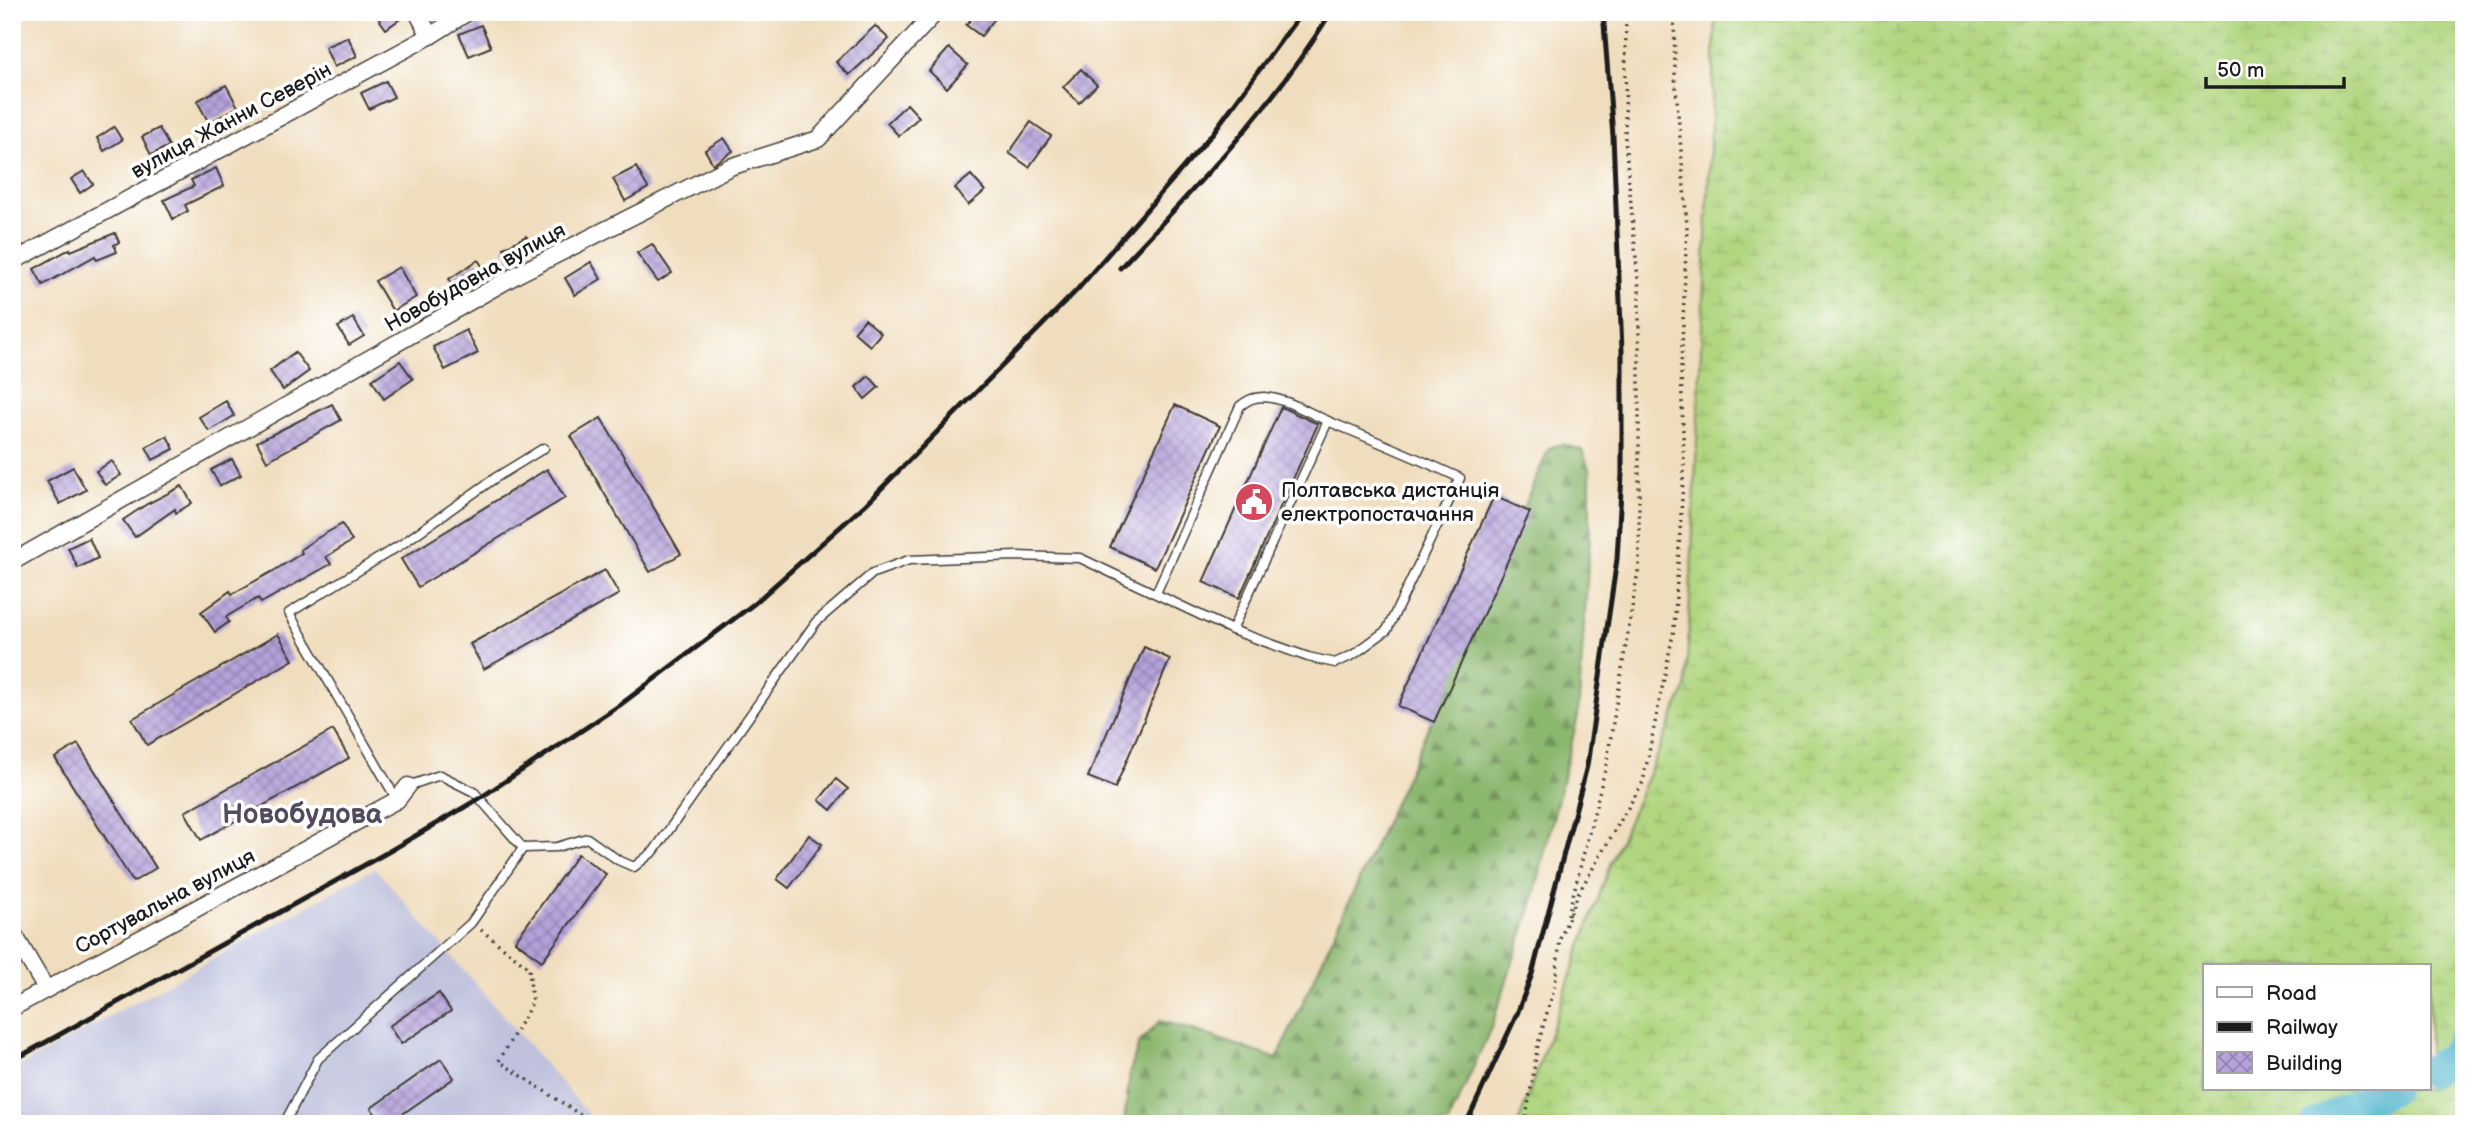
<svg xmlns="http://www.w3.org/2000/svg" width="2476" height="1136" viewBox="0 0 2476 1136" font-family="'Balsamiq Sans',sans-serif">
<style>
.industrial{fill:#c0c2dd}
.forest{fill:url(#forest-firs);stroke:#546a45;stroke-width:2}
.wetland{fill:url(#wetland-marsh);stroke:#66794e;stroke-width:2;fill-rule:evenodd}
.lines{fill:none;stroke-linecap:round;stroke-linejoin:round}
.river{stroke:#4db4cb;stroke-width:33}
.building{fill:url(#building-cross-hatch)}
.lane-casing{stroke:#3c3934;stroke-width:11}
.street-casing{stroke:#3c3934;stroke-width:19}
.path{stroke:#3c3934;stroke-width:3.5;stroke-dasharray:2 5;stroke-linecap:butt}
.lane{stroke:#fff;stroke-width:8}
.street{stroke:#fff;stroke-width:16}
.rail{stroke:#1c1c1c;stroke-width:5}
.labels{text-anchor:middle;stroke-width:7;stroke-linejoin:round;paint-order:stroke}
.street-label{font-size:21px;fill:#1c1c1c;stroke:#fff}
.poi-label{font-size:21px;fill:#1c1c1c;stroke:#fff;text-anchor:start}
.district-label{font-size:28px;font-weight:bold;fill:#524b5f;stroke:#fff}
</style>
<defs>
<pattern id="forest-firs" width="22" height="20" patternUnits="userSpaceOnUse" patternTransform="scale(1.75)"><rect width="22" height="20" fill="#8cb76e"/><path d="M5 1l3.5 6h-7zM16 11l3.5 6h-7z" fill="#72945a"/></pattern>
<pattern id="wetland-marsh" width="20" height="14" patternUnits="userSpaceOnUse" patternTransform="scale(1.75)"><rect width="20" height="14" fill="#b1d680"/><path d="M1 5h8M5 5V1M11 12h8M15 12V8" fill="none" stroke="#98b76e"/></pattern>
<pattern id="building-cross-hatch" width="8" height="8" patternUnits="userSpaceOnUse" patternTransform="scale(1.75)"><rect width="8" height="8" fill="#b5a2db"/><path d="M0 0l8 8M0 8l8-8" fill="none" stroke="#9283b1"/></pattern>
</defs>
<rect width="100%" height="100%" fill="#fff"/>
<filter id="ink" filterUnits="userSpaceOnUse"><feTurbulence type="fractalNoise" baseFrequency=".0143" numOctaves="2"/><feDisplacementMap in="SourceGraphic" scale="14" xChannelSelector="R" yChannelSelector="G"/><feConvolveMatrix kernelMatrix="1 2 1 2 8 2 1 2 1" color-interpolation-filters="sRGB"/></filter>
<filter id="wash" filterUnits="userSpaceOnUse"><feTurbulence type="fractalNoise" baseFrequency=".00686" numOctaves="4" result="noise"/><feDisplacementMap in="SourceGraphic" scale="28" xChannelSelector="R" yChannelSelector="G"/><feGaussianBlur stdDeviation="1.57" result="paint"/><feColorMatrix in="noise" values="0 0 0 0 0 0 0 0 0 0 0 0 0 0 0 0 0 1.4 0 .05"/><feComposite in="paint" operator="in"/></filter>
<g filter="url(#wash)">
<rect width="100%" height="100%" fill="#f0ddbd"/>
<!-- industrial -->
<polygon class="industrial" points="375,868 597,1124 12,1124 12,1071"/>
<!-- forest -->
<polygon class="forest" points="1561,444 1582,450 1590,472 1590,536 1578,716 1531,908 1491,1028 1448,1124 1124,1124 1130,1072 1139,1043 1160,1021 1193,1030 1277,1059 1417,753 1549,448"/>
<!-- wetland -->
<path class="wetland" d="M1716,12h748v1098l-20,14h-926l93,-262 75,-175zM2205,966h224v123h-224z"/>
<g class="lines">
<!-- river -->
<g class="river">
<polyline points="2429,1071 2451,1060 2464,1040"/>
<polyline points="2318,1124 2390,1089"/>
</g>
</g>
<g id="blocks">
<!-- building -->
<g class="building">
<polygon points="374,12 407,12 407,14 386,29"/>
<polygon points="977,12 1000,12 981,36 966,25"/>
<polygon points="481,25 491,47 469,56 459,34"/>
<polygon points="875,26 889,39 849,75 836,62"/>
<polygon points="348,37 357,56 334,67 325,47"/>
<polygon points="949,48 968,65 947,88 929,71"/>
<polygon points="1081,69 1097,85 1079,103 1063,87"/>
<polygon points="386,81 394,97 369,109 361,93"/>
<polygon points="226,85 238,107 209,123 197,101"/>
<polygon points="907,104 919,117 899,136 887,123"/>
<polygon points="1031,122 1051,136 1029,167 1009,153"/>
<polygon points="114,127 122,140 104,151 97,138"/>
<polygon points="159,128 169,146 151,155 142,137"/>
<polygon points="724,138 733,151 713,164 705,150"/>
<polygon points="636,167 648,188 625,201 613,179"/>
<polygon points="216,168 224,186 185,205 188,211 173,219 164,200 194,186 191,180"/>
<polygon points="84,171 93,184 80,193 71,179"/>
<polygon points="971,175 985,191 968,205 955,188"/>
<polygon points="115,233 119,242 114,245 117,252 97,260 95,256 43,285 34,269 70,249 71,251"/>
<polygon points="526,236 533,249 511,261 504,248"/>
<polygon points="652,244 672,273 658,282 637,253"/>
<polygon points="478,260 489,276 459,295 449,279"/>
<polygon points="591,262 601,279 575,295 565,278"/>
<polygon points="399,267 416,297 393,311 375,281"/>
<polygon points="353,318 364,336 349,345 338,327"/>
<polygon points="865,319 881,333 870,346 854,332"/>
<polygon points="466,330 478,353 445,370 433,347"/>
<polygon points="295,352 309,371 283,390 270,371"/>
<polygon points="400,361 413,379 384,399 372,380"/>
<polygon points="869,376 879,387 865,399 856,387"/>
<polygon points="226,401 234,416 209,431 199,417"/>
<polygon points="332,404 341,420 267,461 257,442"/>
<polygon points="1175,405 1220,426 1155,568 1110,547"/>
<polygon points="1281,407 1318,424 1239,598 1203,582"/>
<polygon points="601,418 681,554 650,572 571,436"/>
<polygon points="167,436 174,449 153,460 146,447"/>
<polygon points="232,459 241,475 220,486 211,470"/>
<polygon points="112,461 121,475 105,485 96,471"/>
<polygon points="73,467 86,490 60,504 47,481"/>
<polygon points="547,469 565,498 418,587 401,559"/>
<polygon points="182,486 192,503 176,513 175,509 135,537 123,520 147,504"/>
<polygon points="1494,496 1530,512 1434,722 1398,706"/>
<polygon points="342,524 352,541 326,557 331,564 261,603 258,598 226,617 229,622 215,632 201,612 230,591 232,594 275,570 302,553 300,550 314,540"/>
<polygon points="89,538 98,558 78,568 68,548"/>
<polygon points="605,570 619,594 484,669 470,644"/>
<polygon points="278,634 293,660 147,745 132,719"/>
<polygon points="1144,647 1170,659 1115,788 1088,777"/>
<polygon points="333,730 349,758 201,840 185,812"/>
<polygon points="78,744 156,868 133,882 55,758"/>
<polygon points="836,779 848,789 831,810 819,800"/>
<polygon points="809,835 822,844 789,888 777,879"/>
<polygon points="578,854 606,874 542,961 515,941"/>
<polygon points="439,993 451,1011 401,1044 389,1026"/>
<polygon points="441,1059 454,1078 388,1124 382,1124 371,1108"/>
</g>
</g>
</g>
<g filter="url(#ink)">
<use href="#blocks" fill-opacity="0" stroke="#3c3934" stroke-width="2"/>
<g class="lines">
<!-- lane casing -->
<g class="lane-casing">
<g id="lane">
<path d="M1156,593l84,-187c8,-6 13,-9 24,-9 25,2 44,16 66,25 44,18 87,36 130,56l-73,152 -34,25 -18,8 -27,-6 -76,-27"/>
<polyline points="397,800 289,613 402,544 495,478 544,448"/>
<polyline points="523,848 557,847 587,838 618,860 634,867 654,851 816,622 873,573 909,560 1016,556 1080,558 1232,630 1328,421"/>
<polyline points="284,1124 318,1059 471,923 523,848 474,792 440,775 408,786"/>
</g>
</g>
<!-- street casing -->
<g class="street-casing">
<g id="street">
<polyline points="417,12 430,36"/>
<polyline points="12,262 430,36 468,12"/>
<polyline points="12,562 518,274 730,167 818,139 936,12"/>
<polyline points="12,931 46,989"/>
<polyline points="12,1008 397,800 408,786"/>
</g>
</g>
<!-- path -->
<g class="path">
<polyline points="1568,915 1606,766 1639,565 1639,290 1625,140 1626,12"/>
<polyline points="481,930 529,968 532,1003 499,1061 594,1124"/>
<polyline points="1525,1124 1538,1044 1555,985 1560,939 1579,892 1643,782 1674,629 1684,465 1681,369 1687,226 1675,75 1674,12"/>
</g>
<!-- lane -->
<use href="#lane" class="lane"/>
<!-- street -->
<use href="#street" class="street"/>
<!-- rail -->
<g class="rail">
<path d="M1120,268c76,-81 153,-161 211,-256"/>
<polyline points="12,1061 388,852 480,798 620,705 755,603 866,504 1077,290 1212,134 1302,12"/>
<polyline points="1466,1124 1517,1014 1532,974 1587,766 1617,559 1622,474 1622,350 1613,136 1603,12"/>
</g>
</g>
</g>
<!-- icons -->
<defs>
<g id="civic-disc" transform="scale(2.0125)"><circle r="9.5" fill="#d1495b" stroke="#fff"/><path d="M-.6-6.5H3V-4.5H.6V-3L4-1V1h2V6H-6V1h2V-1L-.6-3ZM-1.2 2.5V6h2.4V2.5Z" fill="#fff"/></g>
</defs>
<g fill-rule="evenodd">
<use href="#civic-disc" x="1254" y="502"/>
</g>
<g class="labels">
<!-- street labels -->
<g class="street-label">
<text transform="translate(231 120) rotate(-28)" y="7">вулиця Жанни Северін</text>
<text transform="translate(475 277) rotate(-29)" y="7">Новобудовна вулиця</text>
<text transform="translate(165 901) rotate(-28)" y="7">Сортувальна вулиця</text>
</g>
<!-- poi labels -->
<g class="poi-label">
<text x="1281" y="497">Полтавська дистанція<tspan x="1281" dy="24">електропостачання</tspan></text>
</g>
<!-- district labels -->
<g class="district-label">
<text x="302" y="823">Новобудова</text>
</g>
</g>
<!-- margin -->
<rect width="2476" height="1136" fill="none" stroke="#fff" stroke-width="42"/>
<!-- legend -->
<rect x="2203" y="964" width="228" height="126" fill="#ffffff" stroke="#a4a4a4" stroke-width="2"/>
<rect x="2217" y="987" width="35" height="10" fill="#ffffff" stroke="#a4a4a4" stroke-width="2"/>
<text x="2266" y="1000" font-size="21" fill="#1c1c1c">Road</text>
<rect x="2217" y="1022" width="35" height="10" fill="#1c1c1c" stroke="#a4a4a4" stroke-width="2"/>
<text x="2266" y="1034" font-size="21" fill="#1c1c1c">Railway</text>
<rect x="2217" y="1052" width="35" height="21" fill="url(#building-cross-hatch)" stroke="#a4a4a4" stroke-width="2"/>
<text x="2266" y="1070" font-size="21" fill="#1c1c1c">Building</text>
<!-- scale -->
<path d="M2206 77v10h138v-10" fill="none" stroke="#1c1c1c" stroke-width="3.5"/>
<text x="2217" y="77" font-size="21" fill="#1c1c1c" stroke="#ffffff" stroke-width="5" paint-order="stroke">50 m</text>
</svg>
